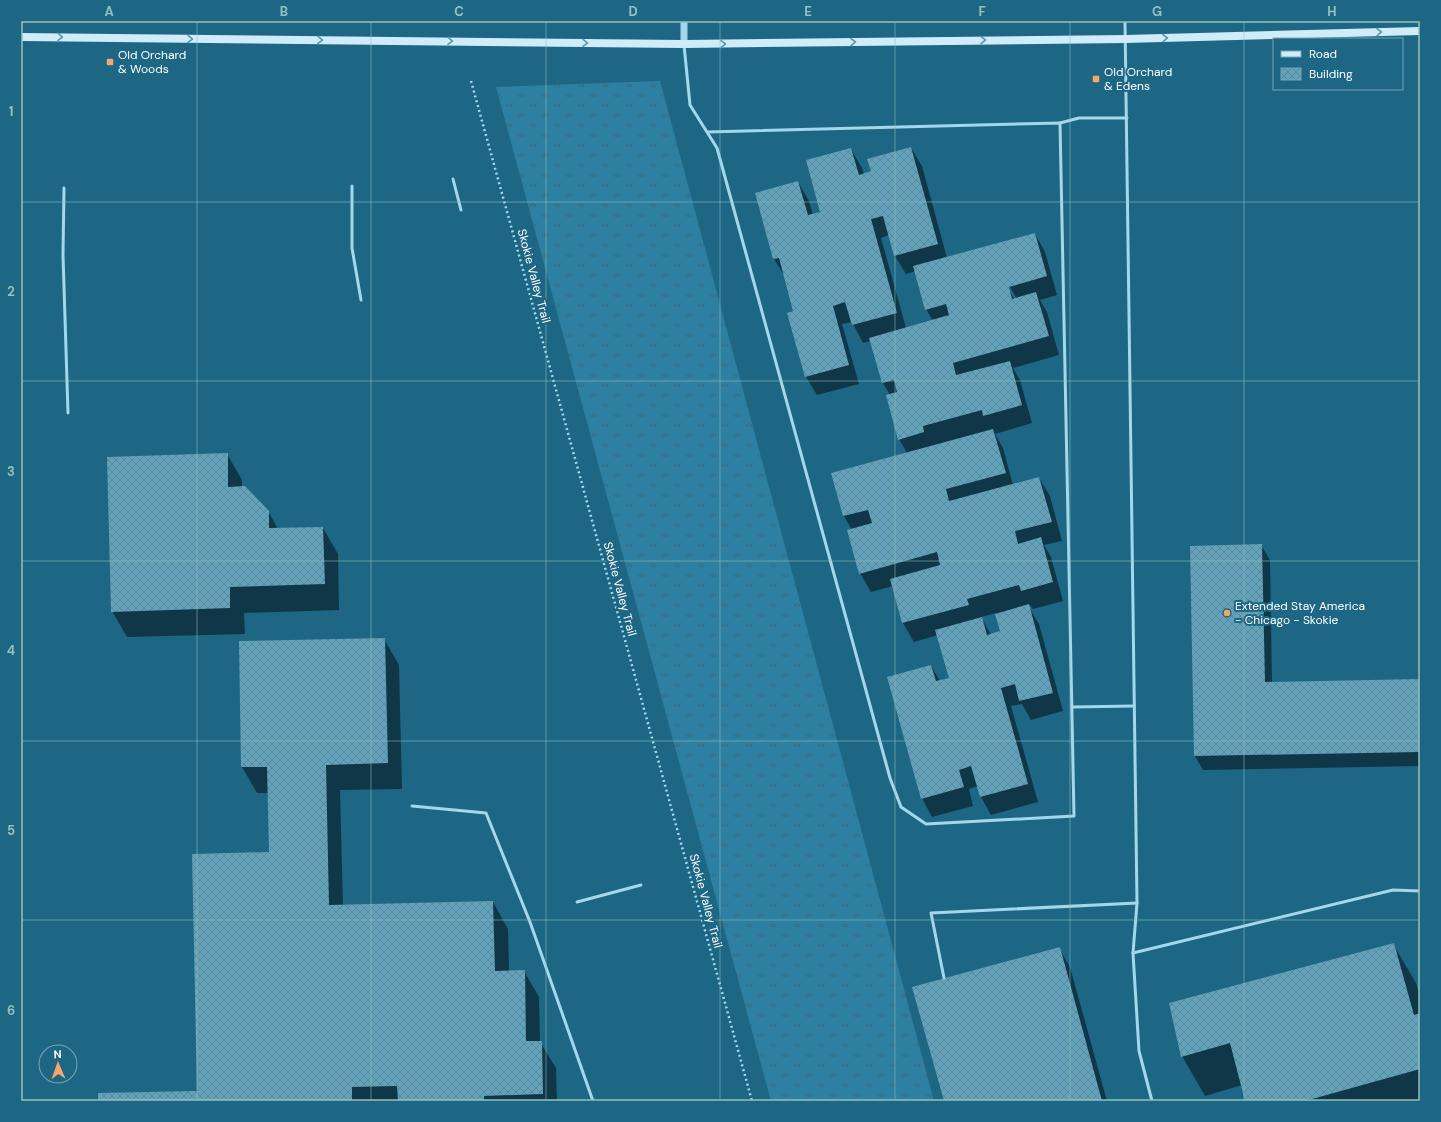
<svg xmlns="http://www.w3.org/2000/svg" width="1441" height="1122" viewBox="0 0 1441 1122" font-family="'DM Sans',sans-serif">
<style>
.grass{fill:url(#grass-tufts)}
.shadow{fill:#0007;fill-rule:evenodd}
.building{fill:url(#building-cross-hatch)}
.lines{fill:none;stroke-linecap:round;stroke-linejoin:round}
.path{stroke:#a4d7eb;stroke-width:2.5;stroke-dasharray:2 3;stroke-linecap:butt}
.service{stroke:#a4d7eb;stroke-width:3}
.tertiary{stroke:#a4d7eb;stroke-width:7}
.secondary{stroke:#d0ecf8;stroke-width:8}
.oneway{stroke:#5c96ad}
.grid{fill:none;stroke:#93c1be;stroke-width:1;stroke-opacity:0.55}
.poi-dot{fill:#fba562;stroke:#1d6785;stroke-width:1.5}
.labels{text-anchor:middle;stroke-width:4;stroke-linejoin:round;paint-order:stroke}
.poi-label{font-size:12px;fill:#fff;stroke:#1d6785;text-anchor:start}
.street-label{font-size:12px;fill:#fff;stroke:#1d6785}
.neatline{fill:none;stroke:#93c1be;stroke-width:1.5}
.grid-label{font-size:13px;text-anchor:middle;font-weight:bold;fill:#93c1be}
</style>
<defs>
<pattern id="grass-tufts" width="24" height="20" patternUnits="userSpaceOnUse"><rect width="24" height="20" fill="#2d80a2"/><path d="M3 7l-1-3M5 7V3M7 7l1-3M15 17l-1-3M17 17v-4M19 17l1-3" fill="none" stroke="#3b697b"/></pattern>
<pattern id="building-cross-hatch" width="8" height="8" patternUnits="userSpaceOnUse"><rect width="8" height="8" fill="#63a2bb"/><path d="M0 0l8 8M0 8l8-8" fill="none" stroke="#5c889a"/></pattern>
</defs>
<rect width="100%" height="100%" fill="#1d6785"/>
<!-- grass -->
<polygon class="grass" points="660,81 934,1101 771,1101 496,87"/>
<!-- shadow -->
<g class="shadow">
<path d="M911,148l11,18 25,92 88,-24 10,18 12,43 -17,5 7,12 12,43 -46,13 7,12 12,43 -37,11 8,14 10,37 26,-7 11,18 12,45 -18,4 7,12 12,44 -30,8 -4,-5h-2l12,20 24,87 -32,9 -9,-16 -11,2 27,96 -47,13 -10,-18 -3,-11 -9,3 4,17 -41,11 -10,-19 9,-132 9,15 10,-2 -12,-44 -24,7 -11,-19 -10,-37 -22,6 -11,-19 -8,-43 -8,-14 -12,-43 75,-20 -8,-14 -9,-44 -7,-12 -12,-42 -8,2 -11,-21 -10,2 17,60 -42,11 -11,-18 -17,-63 6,-2 -10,-35 -11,-18 -18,-65 42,-12 11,19 4,14 9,-3 29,-63 11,19 2,6 8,-2zM889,235l6,21 11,18 10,-3 10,38 7,12 -27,7 -25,-90zM1007,282l10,17h-3l-9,-16zM996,613l6,19 -11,3 -10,-18z"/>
<polygon points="227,454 242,480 242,487 268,511 278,529 323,528 338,554 339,610 244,613 245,634 127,637 112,611"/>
<polygon points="1261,545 1270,560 1272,683 1420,680 1420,766 1203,770 1195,756 1191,547"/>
<polygon points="384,639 399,665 402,789 340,790 343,906 493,902 508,929 509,971 524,971 539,997 540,1042 556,1068 557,1101 99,1101 198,1092 270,853 269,793 257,793 242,767"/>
<polygon points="1393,944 1416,983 1420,998 1420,1101 1246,1101 1242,1085 1205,1096 1182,1056"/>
<polygon points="1059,948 1070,967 1107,1101 945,1101"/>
</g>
<!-- building -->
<g class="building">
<polygon points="911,147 938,244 894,256 883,216 871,219 897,313 852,325 845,302 833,306 849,365 805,377 787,313 793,311 779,258 773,259 755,193 798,181 808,215 820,212 806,160 851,148 859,175 871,171 867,159"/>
<polygon points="1035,233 1047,276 1009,287 1012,299 1036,292 1049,336 953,363 956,375 1010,361 1022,405 983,416 982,410 923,426 924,432 898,440 886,395 897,392 894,380 882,383 869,338 949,315 946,304 925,310 913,266"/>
<polygon points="993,429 1006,473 946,489 949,501 1039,477 1052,522 1015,531 1018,544 1041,537 1053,582 1021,591 1019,585 967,599 969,605 902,623 890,579 940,565 937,552 859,574 847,530 872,523 868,510 843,516 831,473"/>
<polygon points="228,453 228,487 245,486 269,511 269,528 323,527 325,584 230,587 230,608 111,612 107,457"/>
<polygon points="1262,544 1265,682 1420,679 1420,752 1194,756 1190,546"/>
<polygon points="1029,604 1053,693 1019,701 1015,684 1001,688 1028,784 980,797 971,766 959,770 964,787 921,799 887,677 931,665 936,681 949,678 935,630 982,617 987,635 1000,631 995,614"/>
<polygon points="385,638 388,763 326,765 329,905 493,901 495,971 525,970 526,1041 542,1041 543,1094 484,1096 484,1101 398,1101 397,1086 352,1087 352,1101 98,1101 98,1093 197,1091 192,854 269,852 267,767 241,767 239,641"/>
<polygon points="1394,943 1414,1015 1420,1013 1420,1069 1305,1101 1245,1101 1230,1043 1181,1057 1169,1003"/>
<polygon points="1060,947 1102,1101 944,1101 912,987"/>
</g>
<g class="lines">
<!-- path -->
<polyline class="path" points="471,81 752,1101"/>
<!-- service -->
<g class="service">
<polyline points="1125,21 1137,903 1133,953 1139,1051 1152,1101"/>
<polyline points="684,45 690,105 717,148 890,778 901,807 926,824 1074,816 1060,123 707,132"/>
<polyline points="1060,123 1079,118 1127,118"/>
<polyline points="453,179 461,210"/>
<polyline points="352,186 352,248 361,300"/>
<polyline points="64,188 63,255 68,413"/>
<polyline points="1072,707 1134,706"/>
<polyline points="412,806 486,813 530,922 593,1101"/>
<polyline points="577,902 641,885"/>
<polyline points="1133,953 1393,890 1420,891"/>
<polyline points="944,978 931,913 1137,903"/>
</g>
<!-- tertiary -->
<polyline class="tertiary" points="684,21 684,44"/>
<!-- secondary -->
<polyline class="secondary" points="21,37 684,44 1126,39 1420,31"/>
</g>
<!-- one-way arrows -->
<defs><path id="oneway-chevron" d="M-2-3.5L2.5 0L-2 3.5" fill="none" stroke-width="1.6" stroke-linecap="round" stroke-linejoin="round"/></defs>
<g class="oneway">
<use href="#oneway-chevron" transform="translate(1379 32) rotate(-2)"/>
<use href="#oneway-chevron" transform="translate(60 37) rotate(1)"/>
<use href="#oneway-chevron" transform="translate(1165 38) rotate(-2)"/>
<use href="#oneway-chevron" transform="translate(190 39) rotate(1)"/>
<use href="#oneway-chevron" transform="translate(320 40) rotate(1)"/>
<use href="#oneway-chevron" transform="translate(983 40) rotate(-1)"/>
<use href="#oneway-chevron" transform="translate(450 41) rotate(1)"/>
<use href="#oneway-chevron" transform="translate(853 42) rotate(-1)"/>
<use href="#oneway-chevron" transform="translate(585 43) rotate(1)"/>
<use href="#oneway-chevron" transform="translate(723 44) rotate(-1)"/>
</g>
<!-- grid -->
<path class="grid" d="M197,21v1080M371,21v1080M546,21v1080M720,21v1080M895,21v1080M1070,21v1080M1244,21v1080M21,202h1399M21,381h1399M21,561h1399M21,741h1399M21,920h1399"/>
<!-- markers -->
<g class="poi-dot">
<rect x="106" y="58" width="8" height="8" rx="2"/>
<rect x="1092" y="75" width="8" height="8" rx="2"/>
<circle cx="1227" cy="613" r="4"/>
</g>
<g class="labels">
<!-- poi labels -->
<g class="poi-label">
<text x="118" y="59">Old Orchard<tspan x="118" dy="14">&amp; Woods</tspan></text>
<text x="1104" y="76">Old Orchard<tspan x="1104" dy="14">&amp; Edens</tspan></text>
<text x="1235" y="610">Extended Stay America<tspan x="1235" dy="14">- Chicago - Skokie</tspan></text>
</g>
<!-- street labels -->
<g class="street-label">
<text transform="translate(534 276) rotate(75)" y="4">Skokie Valley Trail</text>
<text transform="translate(620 589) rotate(75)" y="4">Skokie Valley Trail</text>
<text transform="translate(706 901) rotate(75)" y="4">Skokie Valley Trail</text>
</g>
</g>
<!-- border -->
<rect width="1441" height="1122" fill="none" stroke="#1d6785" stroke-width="44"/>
<!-- legend -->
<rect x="1273" y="38" width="130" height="52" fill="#1d6785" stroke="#77a4b6"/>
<rect x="1281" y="51" width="20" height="6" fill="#d0ecf8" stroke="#77a4b6"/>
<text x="1309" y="58" font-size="12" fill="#ffffff">Road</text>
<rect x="1281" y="68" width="20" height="12" fill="url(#building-cross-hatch)" stroke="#77a4b6"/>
<text x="1309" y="78" font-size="12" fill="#ffffff">Building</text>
<!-- north arrow -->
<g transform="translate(58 1064) rotate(358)"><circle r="19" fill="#1d6785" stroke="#77a4b6"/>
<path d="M0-3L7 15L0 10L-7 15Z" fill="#fba562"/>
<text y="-6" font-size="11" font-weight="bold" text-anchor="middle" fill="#ffffff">N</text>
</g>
<rect x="22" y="22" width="1397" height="1078" class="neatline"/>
<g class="grid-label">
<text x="109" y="16">A</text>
<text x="284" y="16">B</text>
<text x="459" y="16">C</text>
<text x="633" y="16">D</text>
<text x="808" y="16">E</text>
<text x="982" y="16">F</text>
<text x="1157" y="16">G</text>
<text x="1332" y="16">H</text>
<text x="11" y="116">1</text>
<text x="11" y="296">2</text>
<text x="11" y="476">3</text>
<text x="11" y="655">4</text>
<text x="11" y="835">5</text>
<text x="11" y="1015">6</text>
</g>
</svg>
